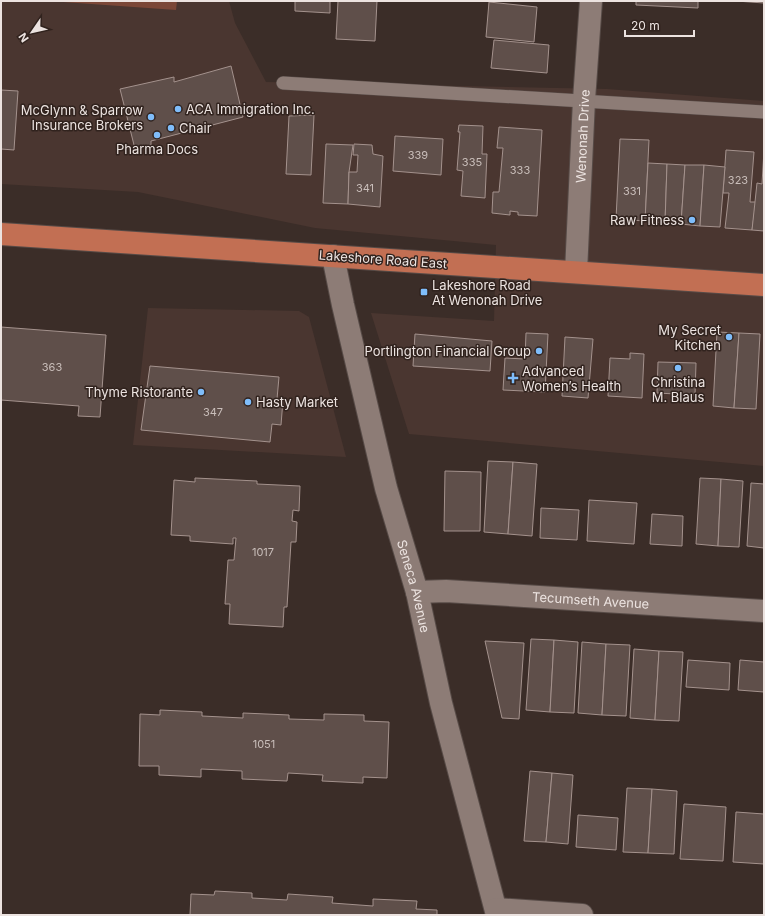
<svg xmlns="http://www.w3.org/2000/svg" width="765" height="916" viewBox="0 0 765 916" font-family="Inter,sans-serif">
<style>
.built{fill:#4a3630}
.green{fill:#7b4737}
.building{fill:#5f4f4a;stroke:#a4928d}
.lines{fill:none;stroke-linecap:round;stroke-linejoin:round}
.lane-casing{stroke:#574b47;stroke-width:14}
.street-casing{stroke:#574b47;stroke-width:24}
.primary-casing{stroke:#574b47;stroke-width:24}
.lane{stroke:#8d7c76;stroke-width:13}
.street{stroke:#8d7c76;stroke-width:22}
.primary{stroke:#c26f53;stroke-width:22}
.poi-dot{fill:#7fbdfa;stroke:#31231e;stroke-width:1.5}
.labels{text-anchor:middle;stroke-width:3;stroke-linejoin:round;paint-order:stroke}
.number-label{font-size:11px;fill:#c9beba}
.poi-label{font-size:13px;fill:#ece3e0;stroke:#31231e;text-anchor:start}
.street-label{font-size:13px;fill:#ece3e0;stroke:#31231e}
</style>
<rect width="100%" height="100%" fill="#3b2d28"/>
<!-- built -->
<g class="built">
<polygon points="1,1 229,1 235,23 266,82 607,89 764,101 764,466 409,434 371,313 494,321 496,245 315,228 138,192 1,184"/>
<polygon points="148,308 299,311 309,317 346,457 133,445"/>
</g>
<!-- green -->
<polygon class="green" points="49,1 177,1 176,10"/>
<!-- building -->
<g class="building">
<polygon points="295,1 330,1 330,13 295,11"/>
<polygon points="338,1 377,1 375,41 336,39"/>
<polygon points="636,1 698,1 698,8 636,5"/>
<polygon points="736,1 764,1 764,3"/>
<polygon points="489,2 537,7 534,42 486,37"/>
<polygon points="494,40 549,45 547,73 491,68"/>
<polygon points="231,66 243,117 151,141 151,146 135,149 120,89 174,77 174,82"/>
<polygon points="1,90 18,91 14,150 1,149"/>
<polygon points="314,115 311,175 286,174 289,116"/>
<polygon points="459,125 483,126 482,154 487,154 485,198 461,196 463,171 457,170 460,132 458,132"/>
<polygon points="499,127 542,130 537,216 518,215 518,212 510,211 510,215 492,213 493,192 499,192 503,148 497,148"/>
<polygon points="395,136 443,139 441,175 393,171"/>
<polygon points="620,139 649,140 645,221 616,219"/>
<polygon points="326,144 353,145 349,172 348,204 323,203"/>
<polygon points="354,144 372,145 373,154 383,156 380,207 348,204 349,172 357,172 358,155 353,155"/>
<polygon points="726,150 754,152 750,202 756,202 752,230 725,228 729,193 723,193"/>
<polygon points="764,150 764,231 752,230 757,183 762,184"/>
<polygon points="648,163 667,164 665,223 645,221"/>
<polygon points="667,164 685,165 681,224 665,223"/>
<polygon points="685,165 704,165 700,226 681,224"/>
<polygon points="704,165 725,167 720,227 700,226"/>
<polygon points="1,327 106,335 100,417 78,416 79,406 1,400"/>
<polygon points="717,332 739,333 734,408 713,406"/>
<polygon points="526,333 548,334 545,392 503,390 505,358 525,359"/>
<polygon points="739,333 760,334 756,409 734,408"/>
<polygon points="415,334 492,341 490,371 413,366"/>
<polygon points="565,337 593,339 588,398 562,396"/>
<polygon points="630,353 644,354 642,398 608,396 610,358 630,359"/>
<polygon points="658,362 696,363 695,395 657,393"/>
<polygon points="150,366 279,377 277,399 283,400 281,425 272,424 270,442 141,430"/>
<polygon points="488,461 513,462 508,534 484,532"/>
<polygon points="513,462 537,464 532,536 508,534"/>
<polygon points="445,471 481,472 480,531 444,531"/>
<polygon points="195,478 257,481 257,484 300,486 299,511 293,510 292,521 297,522 296,542 291,542 287,607 284,607 283,627 229,624 230,604 225,604 228,560 234,560 236,538 233,538 233,544 190,541 190,536 171,535 174,480 195,482"/>
<polygon points="700,478 721,479 718,546 696,544"/>
<polygon points="721,479 743,481 739,547 718,546"/>
<polygon points="751,483 764,484 764,548 747,546"/>
<polygon points="589,500 637,503 634,544 587,541"/>
<polygon points="541,508 579,510 577,540 540,538"/>
<polygon points="652,514 683,516 682,546 650,544"/>
<polygon points="531,639 554,640 550,712 526,710"/>
<polygon points="554,640 578,642 574,713 550,712"/>
<polygon points="485,641 524,643 519,719 502,718"/>
<polygon points="582,642 606,644 602,715 578,713"/>
<polygon points="606,644 630,645 626,716 602,715"/>
<polygon points="634,649 659,651 655,720 630,718"/>
<polygon points="659,651 683,652 679,721 655,720"/>
<polygon points="688,660 730,663 729,690 686,687"/>
<polygon points="740,660 764,662 764,692 738,690"/>
<polygon points="160,710 202,712 202,716 243,718 243,713 289,715 289,719 324,720 324,714 364,715 364,721 389,722 387,778 363,777 363,783 322,781 323,775 288,773 287,781 242,779 242,771 201,769 201,777 159,775 159,766 139,766 140,714 160,715"/>
<polygon points="530,771 552,773 546,842 524,841"/>
<polygon points="552,773 573,775 568,844 546,842"/>
<polygon points="627,788 652,789 648,853 623,852"/>
<polygon points="652,789 677,791 674,854 648,853"/>
<polygon points="684,804 726,807 723,861 680,859"/>
<polygon points="736,812 764,814 764,864 733,862"/>
<polygon points="578,815 618,818 616,850 576,847"/>
<polygon points="215,891 252,893 252,898 287,900 288,894 333,897 332,903 373,906 373,899 417,901 416,909 437,910 437,915 190,915 191,894 214,895"/>
</g>
<g class="lines">
<!-- lane casing -->
<g class="lane-casing">
<polyline id="lane" points="283,83 764,112"/>
</g>
<!-- street casing -->
<g class="street-casing">
<g id="street">
<path id="s1" d="M333,256l10,49 43,183 31,104 24,111 56,212"/>
<path id="s2" d="M576,272l8,-172 7,-99"/>
<path id="s3" d="M417,592l29,-1 318,20"/>
<polyline points="496,909 582,915"/>
</g>
</g>
<!-- primary casing -->
<g class="primary-casing">
<polyline id="primary" points="1,234 764,285"/>
</g>
<!-- lane -->
<use href="#lane" class="lane"/>
<!-- street -->
<use href="#street" class="street"/>
<!-- primary -->
<use href="#primary" class="primary"/>
</g>
<!-- markers -->
<g class="poi-dot">
<circle cx="178" cy="109" r="4"/>
<circle cx="151" cy="117" r="4"/>
<circle cx="171" cy="128" r="4"/>
<circle cx="157" cy="135" r="4"/>
<circle cx="692" cy="220" r="4"/>
<rect x="420" y="288" width="8" height="8" rx="2"/>
<circle cx="729" cy="337" r="4"/>
<circle cx="539" cy="351" r="4"/>
<circle cx="678" cy="368" r="4"/>
<path d="M511 372h4v4h4v4h-4v4h-4v-4h-4v-4h4z"/>
<circle cx="201" cy="392" r="4"/>
<circle cx="248" cy="402" r="4"/>
</g>
<g class="labels">
<!-- number labels -->
<g class="number-label">
<text x="418" y="159">339</text>
<text x="472" y="166">335</text>
<text x="520" y="174">333</text>
<text x="738" y="184">323</text>
<text x="365" y="192">341</text>
<text x="632" y="195">331</text>
<text x="52" y="371">363</text>
<text x="213" y="416">347</text>
<text x="263" y="556">1017</text>
<text x="264" y="748">1051</text>
</g>
<!-- poi labels -->
<g class="poi-label">
<text x="186" y="114">ACA Immigration Inc.</text>
<text x="143" y="115" text-anchor="end">McGlynn &amp; Sparrow<tspan x="143" dy="15">Insurance Brokers</tspan></text>
<text x="179" y="133">Chair</text>
<text x="157" y="154" text-anchor="middle">Pharma Docs</text>
<text x="684" y="225" text-anchor="end">Raw Fitness</text>
<text x="432" y="290">Lakeshore Road<tspan x="432" dy="15">At Wenonah Drive</tspan></text>
<text x="721" y="335" text-anchor="end">My Secret<tspan x="721" dy="15">Kitchen</tspan></text>
<text x="531" y="356" text-anchor="end">Portlington Financial Group</text>
<text x="522" y="376">Advanced<tspan x="522" dy="15">Women’s Health</tspan></text>
<text x="678" y="387" text-anchor="middle">Christina<tspan x="678" dy="15">M. Blaus</tspan></text>
<text x="193" y="397" text-anchor="end">Thyme Ristorante</text>
<text x="256" y="407">Hasty Market</text>
</g>
<!-- street labels -->
<g class="street-label">
<text dy="5" stroke="none"><textPath href="#s2" startOffset="136">Wenonah Drive</textPath></text>
<text transform="translate(383 259) rotate(4)" y="5">Lakeshore Road East</text>
<text dy="5" stroke="none"><textPath href="#s1" startOffset="340">Seneca Avenue</textPath></text>
<text dy="5" stroke="none"><textPath href="#s3" startOffset="174">Tecumseth Avenue</textPath></text>
</g>
</g>
<!-- border -->
<rect width="765" height="916" fill="none" stroke="#ece3e0" stroke-width="4"/>
<!-- north arrow -->
<g transform="translate(32 32) rotate(236)" stroke="#31231e" stroke-width="3" paint-order="stroke">
<path d="M0-3L7 15L0 10L-7 15Z" fill="#ece3e0"/>
<text y="-6" font-size="11" font-weight="bold" text-anchor="middle" fill="#ece3e0">N</text>
</g>
<!-- scale -->
<path d="M625 30v6h69v-6" fill="none" stroke="#ece3e0" stroke-width="2"/>
<text x="631" y="30" font-size="12" fill="#ece3e0" stroke="#31231e" stroke-width="3" paint-order="stroke">20 m</text>
</svg>
